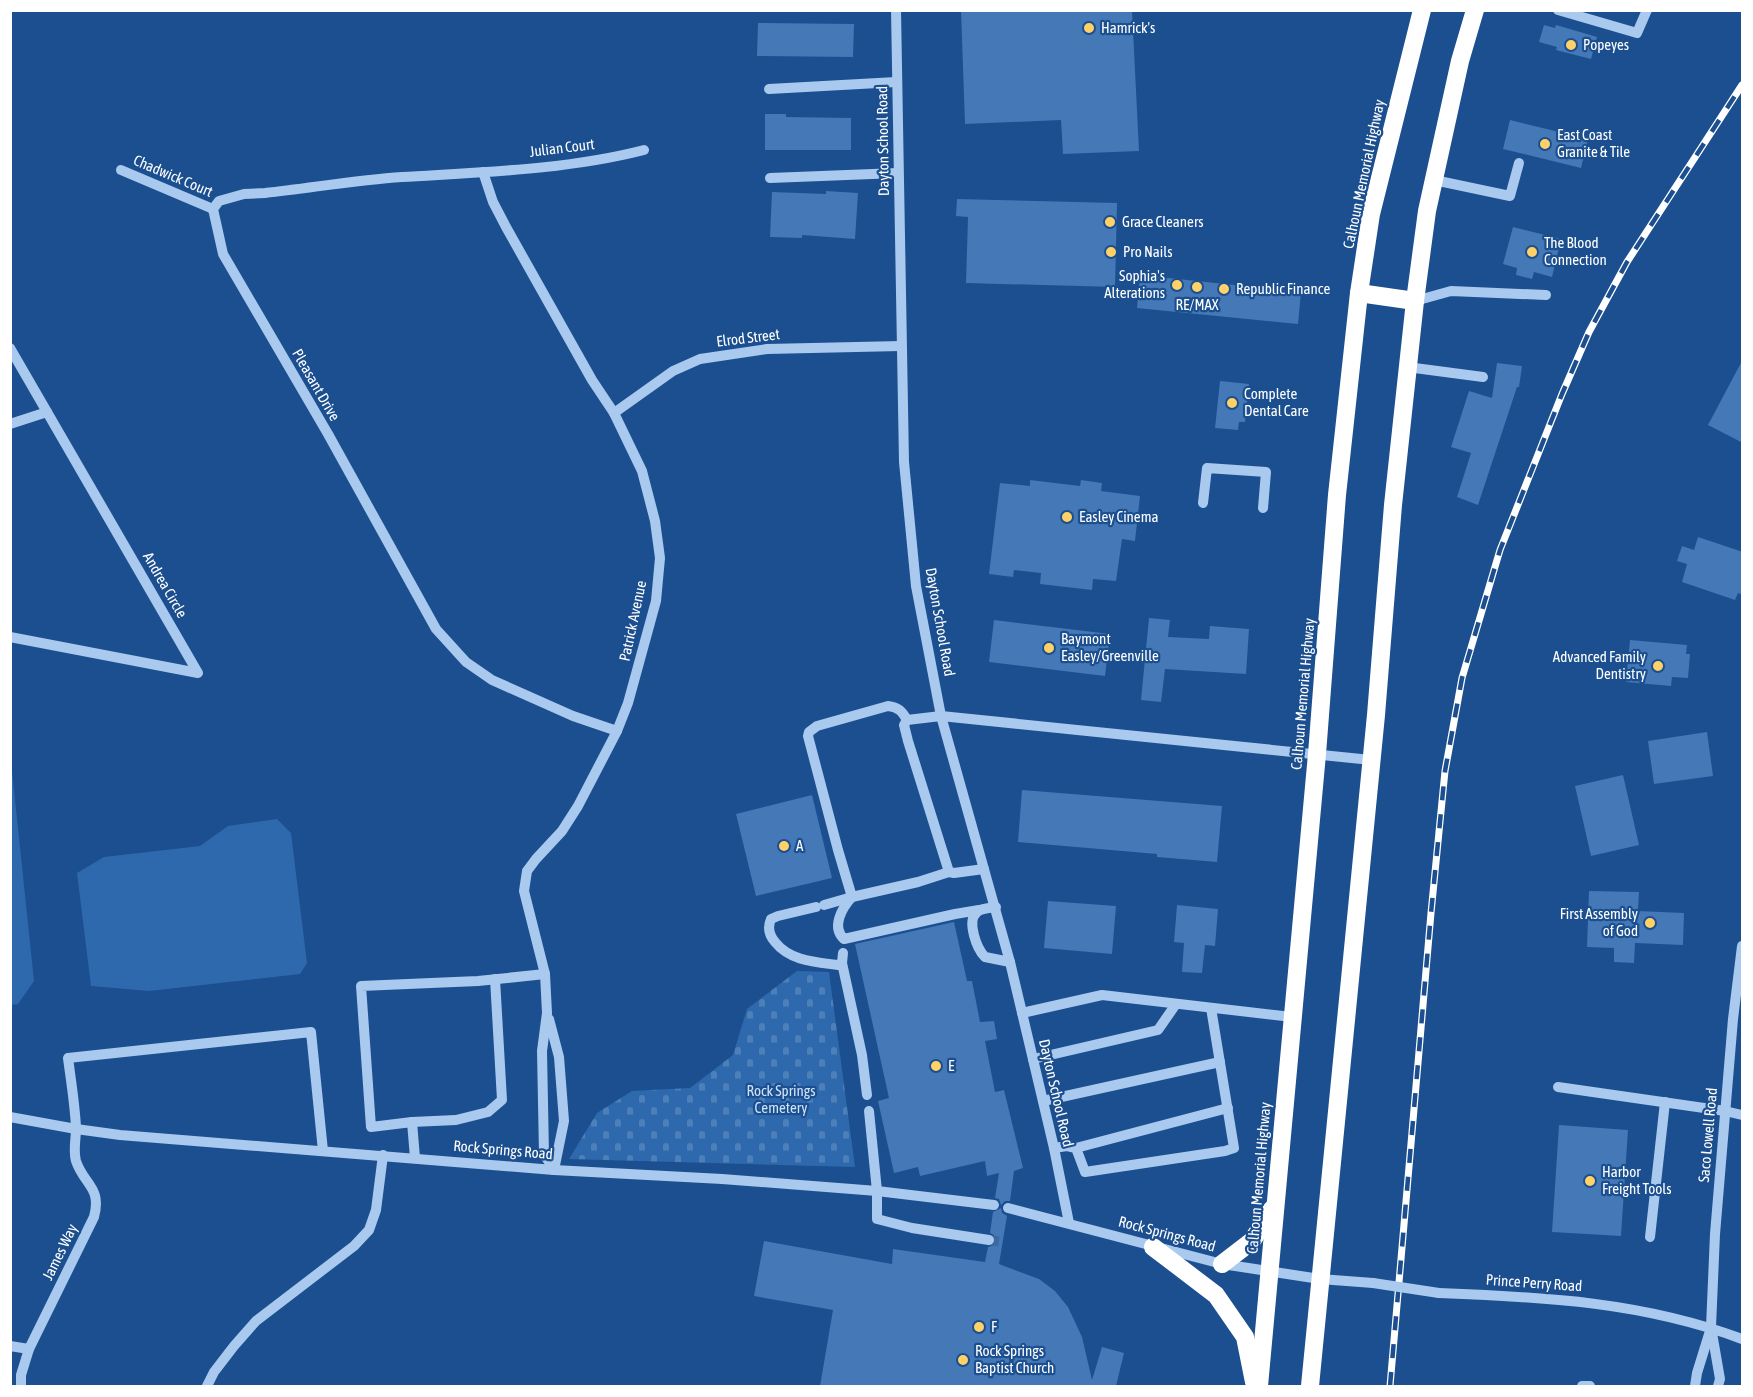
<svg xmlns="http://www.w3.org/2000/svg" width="1753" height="1397" viewBox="0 0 1753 1397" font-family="'Asap Condensed',sans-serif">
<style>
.cemetery{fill:url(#cemetery-stones)}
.pitch{fill:#2e69ad}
.building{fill:#4478b7}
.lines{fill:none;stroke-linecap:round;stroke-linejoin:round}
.minor-tunnel{stroke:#3d69a0;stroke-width:10;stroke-dasharray:10 5;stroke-linecap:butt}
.minor{stroke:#a9c9ee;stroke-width:10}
.highway{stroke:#fff;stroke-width:18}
.rail-casing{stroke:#fff;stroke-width:7}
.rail{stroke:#1b4f8f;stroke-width:4.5;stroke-dasharray:14;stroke-linecap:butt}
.minor-bridge{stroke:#a9c9ee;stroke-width:10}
.poi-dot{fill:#ffd166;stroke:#1b4f8f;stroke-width:2}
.labels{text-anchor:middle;stroke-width:4.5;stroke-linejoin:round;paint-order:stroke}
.poi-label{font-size:15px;fill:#fff;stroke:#1b4f8f;text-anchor:start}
.street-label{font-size:15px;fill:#fff;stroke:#1b4f8f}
.park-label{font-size:15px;fill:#cfe3fa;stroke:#1b4f8f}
</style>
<defs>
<pattern id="cemetery-stones" width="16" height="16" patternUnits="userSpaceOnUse" patternTransform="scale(1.5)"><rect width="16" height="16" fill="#2e69ad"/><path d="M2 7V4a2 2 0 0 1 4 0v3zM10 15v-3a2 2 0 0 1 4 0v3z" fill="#4d80b9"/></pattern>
</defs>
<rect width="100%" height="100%" fill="#1b4f8f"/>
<!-- cemetery -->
<polygon class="cemetery" points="797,971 829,972 855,1167 569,1159 597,1113 632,1091 690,1088 733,1055 747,1009"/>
<!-- pitch -->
<g class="pitch">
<polygon points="11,771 12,771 34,981 18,1004 11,1005"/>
<polygon points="277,819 291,833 307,963 300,974 149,991 91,986 77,873 104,857 200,846 228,826"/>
</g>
<!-- building -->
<g class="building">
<polygon points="961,10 1132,10 1139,151 1063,154 1061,120 965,124"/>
<polygon points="758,23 854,24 853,57 757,56"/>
<polygon points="1544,25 1555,28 1556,25 1597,37 1591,59 1556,50 1557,47 1539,42"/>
<polygon points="765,114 786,114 786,117 851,118 851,150 765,150"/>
<polygon points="1510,120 1588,139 1581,168 1503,149"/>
<polygon points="826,191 858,193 855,239 802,235 802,238 770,237 772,192 826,194"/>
<polygon points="957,199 1117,203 1115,287 966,283 968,217 956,216"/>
<polygon points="1513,227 1561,239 1552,277 1534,272 1532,279 1516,275 1517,268 1503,264"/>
<polygon points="1140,275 1301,292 1298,324 1137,308"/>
<polygon points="1743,359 1743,443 1708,425"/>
<polygon points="1497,363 1522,366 1519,387 1517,387 1478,505 1457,497 1471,453 1451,447 1469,391 1492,398"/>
<polygon points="1220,381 1249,384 1245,422 1239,422 1238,430 1215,428"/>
<polygon points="1030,480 1080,486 1081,480 1102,483 1101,491 1140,496 1135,541 1122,539 1116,581 1093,579 1092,590 1040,584 1041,573 1014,570 1013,577 989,574 1000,483 1030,486"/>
<polygon points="1698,537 1743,552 1743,595 1738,593 1735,600 1682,582 1687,564 1677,561 1682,546 1694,550"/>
<polygon points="1149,618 1170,620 1168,637 1209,639 1210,626 1249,629 1246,674 1165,669 1161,702 1141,700"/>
<polygon points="994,620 1110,634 1105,676 989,662"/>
<polygon points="1630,640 1687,645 1686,654 1690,654 1688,678 1672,677 1671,686 1626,682"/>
<polygon points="1707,732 1713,776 1654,784 1648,741"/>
<polygon points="1623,775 1639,845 1591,856 1575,786"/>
<polygon points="1022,790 1222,806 1217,862 1157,857 1157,854 1018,842"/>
<polygon points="812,795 832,878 756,896 736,814"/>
<polygon points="1589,891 1639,892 1638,911 1684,913 1683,945 1635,943 1634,963 1614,962 1614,948 1587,947"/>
<polygon points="1048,901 1116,906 1112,954 1044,948"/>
<polygon points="1177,905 1218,909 1215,946 1205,945 1202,973 1182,972 1184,943 1174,942"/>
<polygon points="954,922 967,981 972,981 980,1022 994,1021 997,1039 985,1041 995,1092 1004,1090 1023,1168 1014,1171 1010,1201 1005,1201 1001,1205 999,1199 995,1198 999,1173 987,1176 985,1161 920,1176 918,1167 894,1173 878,1101 889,1098 855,944"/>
<polygon points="1559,1125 1628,1130 1621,1236 1552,1232"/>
<polygon points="1001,1208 1002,1213 1007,1216 999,1264 1039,1279 1055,1291 1068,1307 1082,1337 1092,1380 1102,1347 1124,1353 1116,1386 820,1386 833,1310 754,1296 764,1241 892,1264 893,1249 985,1262 988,1247 994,1245 996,1241 994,1235 990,1233 993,1212"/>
</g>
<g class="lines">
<!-- minor-tunnel -->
<polyline class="minor-tunnel" points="989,1240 1003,1242"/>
<!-- minor -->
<g class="minor">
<polyline points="896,10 904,462 916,586 941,716 1010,962 1054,1148 1069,1223"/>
<polyline points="1558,10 1637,33 1647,10"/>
<polyline points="769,89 896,82"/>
<polyline points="121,170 213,209"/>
<polyline points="483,172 493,202 506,227 592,380 614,413 642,471 655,521 660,558 656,601 628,703 617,731 578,806 562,831 536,859 527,871 524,891 545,974 547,1013 542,1051 544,1154 554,1170"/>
<polyline points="770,178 898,173"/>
<polyline points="1434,180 1510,196 1519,163"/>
<polyline points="1415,301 1451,291 1546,295"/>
<polyline points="10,348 198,673 10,637"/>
<polyline points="1407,367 1483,377"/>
<polyline points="614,413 673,371 700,359 767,349 901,346"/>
<polyline points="10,424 47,412"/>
<polyline points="1203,503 1207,468 1266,472 1263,508"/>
<path d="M907,720c-5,-9 -9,-13 -19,-14l-71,20 -8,6 -1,4 30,114 14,47 66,-15 31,-10"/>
<path d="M617,731l-44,-15 -81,-36 -26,-18 -30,-33 -108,-195 -105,-180 -10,-45 6,-8 25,-7 21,-1c46,-5 92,-13 137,-16 80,-5 164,-7 242,-27"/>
<polyline points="984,869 954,873 949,872 908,741 904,725 907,720 941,716 1371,760"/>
<path d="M852,897c-10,11 -21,30 -8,42l111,-25 24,-4"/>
<polyline points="824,905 852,897"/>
<path d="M816,907l-38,9 -7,3c-4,9 -2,16 4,23 15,19 40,20 63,23l4,-2 1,-10"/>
<path d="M996,907c-6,1 -14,1 -19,5 -11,9 0,37 8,45l25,5"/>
<polyline points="842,963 862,1055 867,1095"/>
<polyline points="1022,1013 1102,995 1292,1017"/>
<polyline points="549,1019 559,1057 564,1121 554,1170"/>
<polyline points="1033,1059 1158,1030 1176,1004"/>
<polyline points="1558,1087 1725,1111 1742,1115"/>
<polyline points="1043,1101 1220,1062"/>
<polyline points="869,1111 877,1191 877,1219 912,1228 989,1240"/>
<polyline points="10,1117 76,1129 120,1135 554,1170 722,1179 877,1191 994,1205"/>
<polyline points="412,1122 456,1120 488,1112 502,1100 495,979"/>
<polyline points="1054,1148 1067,1146 1076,1148 1085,1172 1225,1151 1234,1148 1211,1008"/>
<polyline points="1076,1148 1228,1108"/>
<polyline points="415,1158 412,1122 371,1127 361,986 478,981 545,974"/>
<polyline points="1008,1208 1222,1264 1320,1279 1373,1283"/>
<polyline points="1650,1237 1665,1102"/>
<path d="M1439,1293c106,4 204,9 303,46"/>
<polyline points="10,1346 29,1349"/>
<path d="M21,1386v-11l8,-26 65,-132c8,-30 -10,-32 -18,-56 -3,-10 0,-22 0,-33 -1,-23 -5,-47 -8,-70l243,-26 12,119"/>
<polyline points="207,1386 214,1372 234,1346 256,1321 354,1246 369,1230 376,1210 383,1155"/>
<polyline points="1582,1386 1590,1386"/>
<polyline points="1695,1386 1697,1373 1710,1331"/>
<polyline points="1718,1386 1720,1379 1711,1327 1715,1234 1733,1019 1742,946"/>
</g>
<!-- highway -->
<g class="highway">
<polyline points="1359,293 1415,301"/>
<polyline points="1153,1247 1216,1295 1245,1337 1254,1382"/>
<polyline points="1222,1264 1252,1241 1272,1209"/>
<polyline points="1259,1386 1317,754 1337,495 1359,293 1371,214 1422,10"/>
<polyline points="1310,1386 1376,715 1393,505 1415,301 1427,211 1460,61 1475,10"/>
</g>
<!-- rail casing -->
<g class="rail-casing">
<polyline id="rail" points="1390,1386 1431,913 1445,771 1462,678 1500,550 1562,394 1589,332 1627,262 1742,85"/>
</g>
<!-- rail -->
<use href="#rail" class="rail"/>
<!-- minor-bridge -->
<polyline class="minor-bridge" points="1373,1283 1439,1293"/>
</g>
<!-- markers -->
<g class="poi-dot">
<circle cx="1089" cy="28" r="6"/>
<circle cx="1571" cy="45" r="6"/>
<circle cx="1545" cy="144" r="6"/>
<circle cx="1110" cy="222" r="6"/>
<circle cx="1111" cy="252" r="6"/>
<circle cx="1532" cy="252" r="6"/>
<circle cx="1177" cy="285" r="6"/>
<circle cx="1197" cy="287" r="6"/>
<circle cx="1224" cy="289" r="6"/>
<circle cx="1232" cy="403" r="6"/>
<circle cx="1067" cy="517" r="6"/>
<circle cx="1049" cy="648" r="6"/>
<circle cx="1658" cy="666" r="6"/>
<circle cx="784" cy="846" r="6"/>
<circle cx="1650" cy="923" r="6"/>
<circle cx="936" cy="1066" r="6"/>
<circle cx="1590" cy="1181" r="6"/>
<circle cx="979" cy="1327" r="6"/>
<circle cx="963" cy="1360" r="6"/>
</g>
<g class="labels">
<!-- poi labels -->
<g class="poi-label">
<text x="1101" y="33">Hamrick's</text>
<text x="1583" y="50">Popeyes</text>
<text x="1557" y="140">East Coast<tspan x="1557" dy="17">Granite &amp; Tile</tspan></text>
<text x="1122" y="227">Grace Cleaners</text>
<text x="1544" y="248">The Blood<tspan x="1544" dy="17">Connection</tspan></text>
<text x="1123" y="257">Pro Nails</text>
<text x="1165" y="281" text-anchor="end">Sophia's<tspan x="1165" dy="17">Alterations</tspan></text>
<text x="1236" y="294">Republic Finance</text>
<text x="1197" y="310" text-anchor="middle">RE/MAX</text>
<text x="1244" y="399">Complete<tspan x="1244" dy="17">Dental Care</tspan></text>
<text x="1079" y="522">Easley Cinema</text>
<text x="1061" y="644">Baymont<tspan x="1061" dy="17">Easley/Greenville</tspan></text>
<text x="1646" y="662" text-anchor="end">Advanced Family<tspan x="1646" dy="17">Dentistry</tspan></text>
<text x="796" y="851">A</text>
<text x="1638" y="919" text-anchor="end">First Assembly<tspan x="1638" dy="17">of God</tspan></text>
<text x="948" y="1071">E</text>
<text x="1602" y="1177">Harbor<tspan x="1602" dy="17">Freight Tools</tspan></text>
<text x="991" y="1332">F</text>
<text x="975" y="1356">Rock Springs<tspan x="975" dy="17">Baptist Church</tspan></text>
</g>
<!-- street labels -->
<g class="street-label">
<text transform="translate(883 141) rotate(-91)" y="5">Dayton School Road</text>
<text transform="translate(562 148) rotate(-7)" y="5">Julian Court</text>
<text transform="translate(1364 174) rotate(-78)" y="5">Calhoun Memorial Highway</text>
<text transform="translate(173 176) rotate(23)" y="5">Chadwick Court</text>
<text transform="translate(748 338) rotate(-7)" y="5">Elrod Street</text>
<text transform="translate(316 385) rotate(60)" y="5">Pleasant Drive</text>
<text transform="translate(165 585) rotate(60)" y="5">Andrea Circle</text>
<text transform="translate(633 621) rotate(-78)" y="5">Patrick Avenue</text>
<text transform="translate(940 622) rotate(80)" y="5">Dayton School Road</text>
<text transform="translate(1303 694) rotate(-85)" y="5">Calhoun Memorial Highway</text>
<text transform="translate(1056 1093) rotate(77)" y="5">Dayton School Road</text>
<text transform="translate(1708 1135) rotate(-85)" y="5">Saco Lowell Road</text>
<text transform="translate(503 1150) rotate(5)" y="5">Rock Springs Road</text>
<text transform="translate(1259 1178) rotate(-85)" y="5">Calhoun Memorial Highway</text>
<text transform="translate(1167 1234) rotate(15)" y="5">Rock Springs Road</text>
<text transform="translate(60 1252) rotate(-64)" y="5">James Way</text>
<text transform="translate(1534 1283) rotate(4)" y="5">Prince Perry Road</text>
</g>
<!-- park labels -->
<g class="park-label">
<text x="781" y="1096">Rock Springs<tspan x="781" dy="17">Cemetery</tspan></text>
</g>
</g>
<!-- border -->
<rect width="1753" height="1397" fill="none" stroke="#ffffff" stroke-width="24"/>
</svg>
